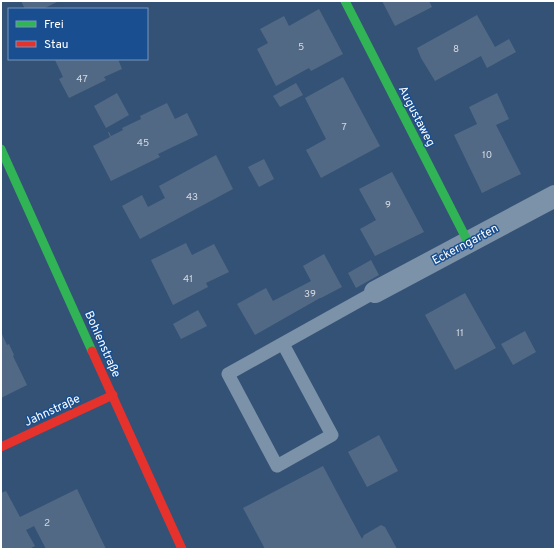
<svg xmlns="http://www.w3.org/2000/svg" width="556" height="550" viewBox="0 0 556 550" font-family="Overpass,sans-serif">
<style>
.building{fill:#516985}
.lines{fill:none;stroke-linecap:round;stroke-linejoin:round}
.lane{stroke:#7c92a9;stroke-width:13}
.street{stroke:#7c92a9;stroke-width:22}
.fast{stroke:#30b455;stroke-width:9}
.jam{stroke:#e5322d;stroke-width:9}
.labels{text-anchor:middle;stroke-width:3;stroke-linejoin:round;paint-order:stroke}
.number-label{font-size:10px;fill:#d4dae0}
.street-label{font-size:12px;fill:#fff;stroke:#194f91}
</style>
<rect width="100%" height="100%" fill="#345276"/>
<!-- building -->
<g class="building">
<polygon points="21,1 59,1 43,9 25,9"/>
<polygon points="382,1 429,1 432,7 395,26"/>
<polygon points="319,9 343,54 311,71 309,68 276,86 257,49 268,43 260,29 284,16 289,26"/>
<polygon points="477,15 495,47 509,39 516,52 487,68 481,56 435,81 421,58 417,48"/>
<polygon points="57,59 118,59 122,69 104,77 106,80 69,98 59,79 63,77 55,60"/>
<polygon points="343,77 380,146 321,178 306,150 326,139 305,98"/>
<polygon points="296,83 303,95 280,107 273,96"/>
<polygon points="117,93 129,115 106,128 94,106"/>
<polygon points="497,93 509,119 496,125 521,174 482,193 454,135 477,124 469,107"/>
<polygon points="167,103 175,119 187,113 198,135 158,154 160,157 111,181 93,146 110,137 108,132 109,132 111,136 123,130 122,128 141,119 140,116"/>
<polygon points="216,155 233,189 140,239 122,206 142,195 148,207 165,198 159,186"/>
<polygon points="264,159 274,179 259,187 248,167"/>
<polygon points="392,172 424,232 375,256 360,229 376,220 359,189"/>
<polygon points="186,243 192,255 214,244 229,272 206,283 208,287 173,305 151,260"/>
<polygon points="324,254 342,287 321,298 320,298 255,335 237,304 266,288 273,301 311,281 303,266"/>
<polygon points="371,260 379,275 356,288 348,273"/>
<polygon points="465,293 496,348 455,370 425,315"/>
<polygon points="198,310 207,326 181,339 173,324"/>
<polygon points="525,331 536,352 513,365 501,344"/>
<polygon points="1,332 7,345 9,344 14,355 13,356 27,385 1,398"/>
<polygon points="379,435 398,471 367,487 348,452"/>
<polygon points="323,466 362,539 364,535 381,525 385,527 397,549 265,549 243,508"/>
<polygon points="77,489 106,549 46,549 34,526 26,530 35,546 29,549 1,549 1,493 6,491 20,517"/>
</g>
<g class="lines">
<!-- lane -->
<polyline class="lane" points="283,344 332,435 277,466 228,374 375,292"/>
<!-- street -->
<polyline class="street" points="375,292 555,196"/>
<!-- fast -->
<g class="fast">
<polyline points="345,1 468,242"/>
<polyline points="1,149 92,351"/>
</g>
<!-- jam -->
<g class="jam">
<polyline points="92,351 182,549"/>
<polyline points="1,447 113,395"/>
</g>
</g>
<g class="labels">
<!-- number labels -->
<g class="number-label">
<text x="301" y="50">5</text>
<text x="456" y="52">8</text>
<text x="82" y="82">47</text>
<text x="344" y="130">7</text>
<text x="143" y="146">45</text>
<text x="487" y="158">10</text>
<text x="192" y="200">43</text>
<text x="388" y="208">9</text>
<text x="188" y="282">41</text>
<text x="310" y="297">39</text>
<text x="460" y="336">11</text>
<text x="47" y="526">2</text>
</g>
<!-- street labels -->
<g class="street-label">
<text transform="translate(417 116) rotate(63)" y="4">Augustaweg</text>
<text transform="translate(465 244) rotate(-28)" y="4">Eckerngarten</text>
<text transform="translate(103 344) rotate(66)" y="4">Bohlenstraße</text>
<text transform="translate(52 410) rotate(-25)" y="4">Jahnstraße</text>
</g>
</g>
<!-- border -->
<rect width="556" height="550" fill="none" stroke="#ffffff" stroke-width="4"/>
<!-- legend -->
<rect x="8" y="8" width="140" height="52" fill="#194f91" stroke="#7595bd"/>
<rect x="16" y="21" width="20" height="6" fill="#30b455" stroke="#7595bd"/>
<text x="44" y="28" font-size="12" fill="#ffffff">Frei</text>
<rect x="16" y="41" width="20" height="6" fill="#e5322d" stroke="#7595bd"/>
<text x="44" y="48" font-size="12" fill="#ffffff">Stau</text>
</svg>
